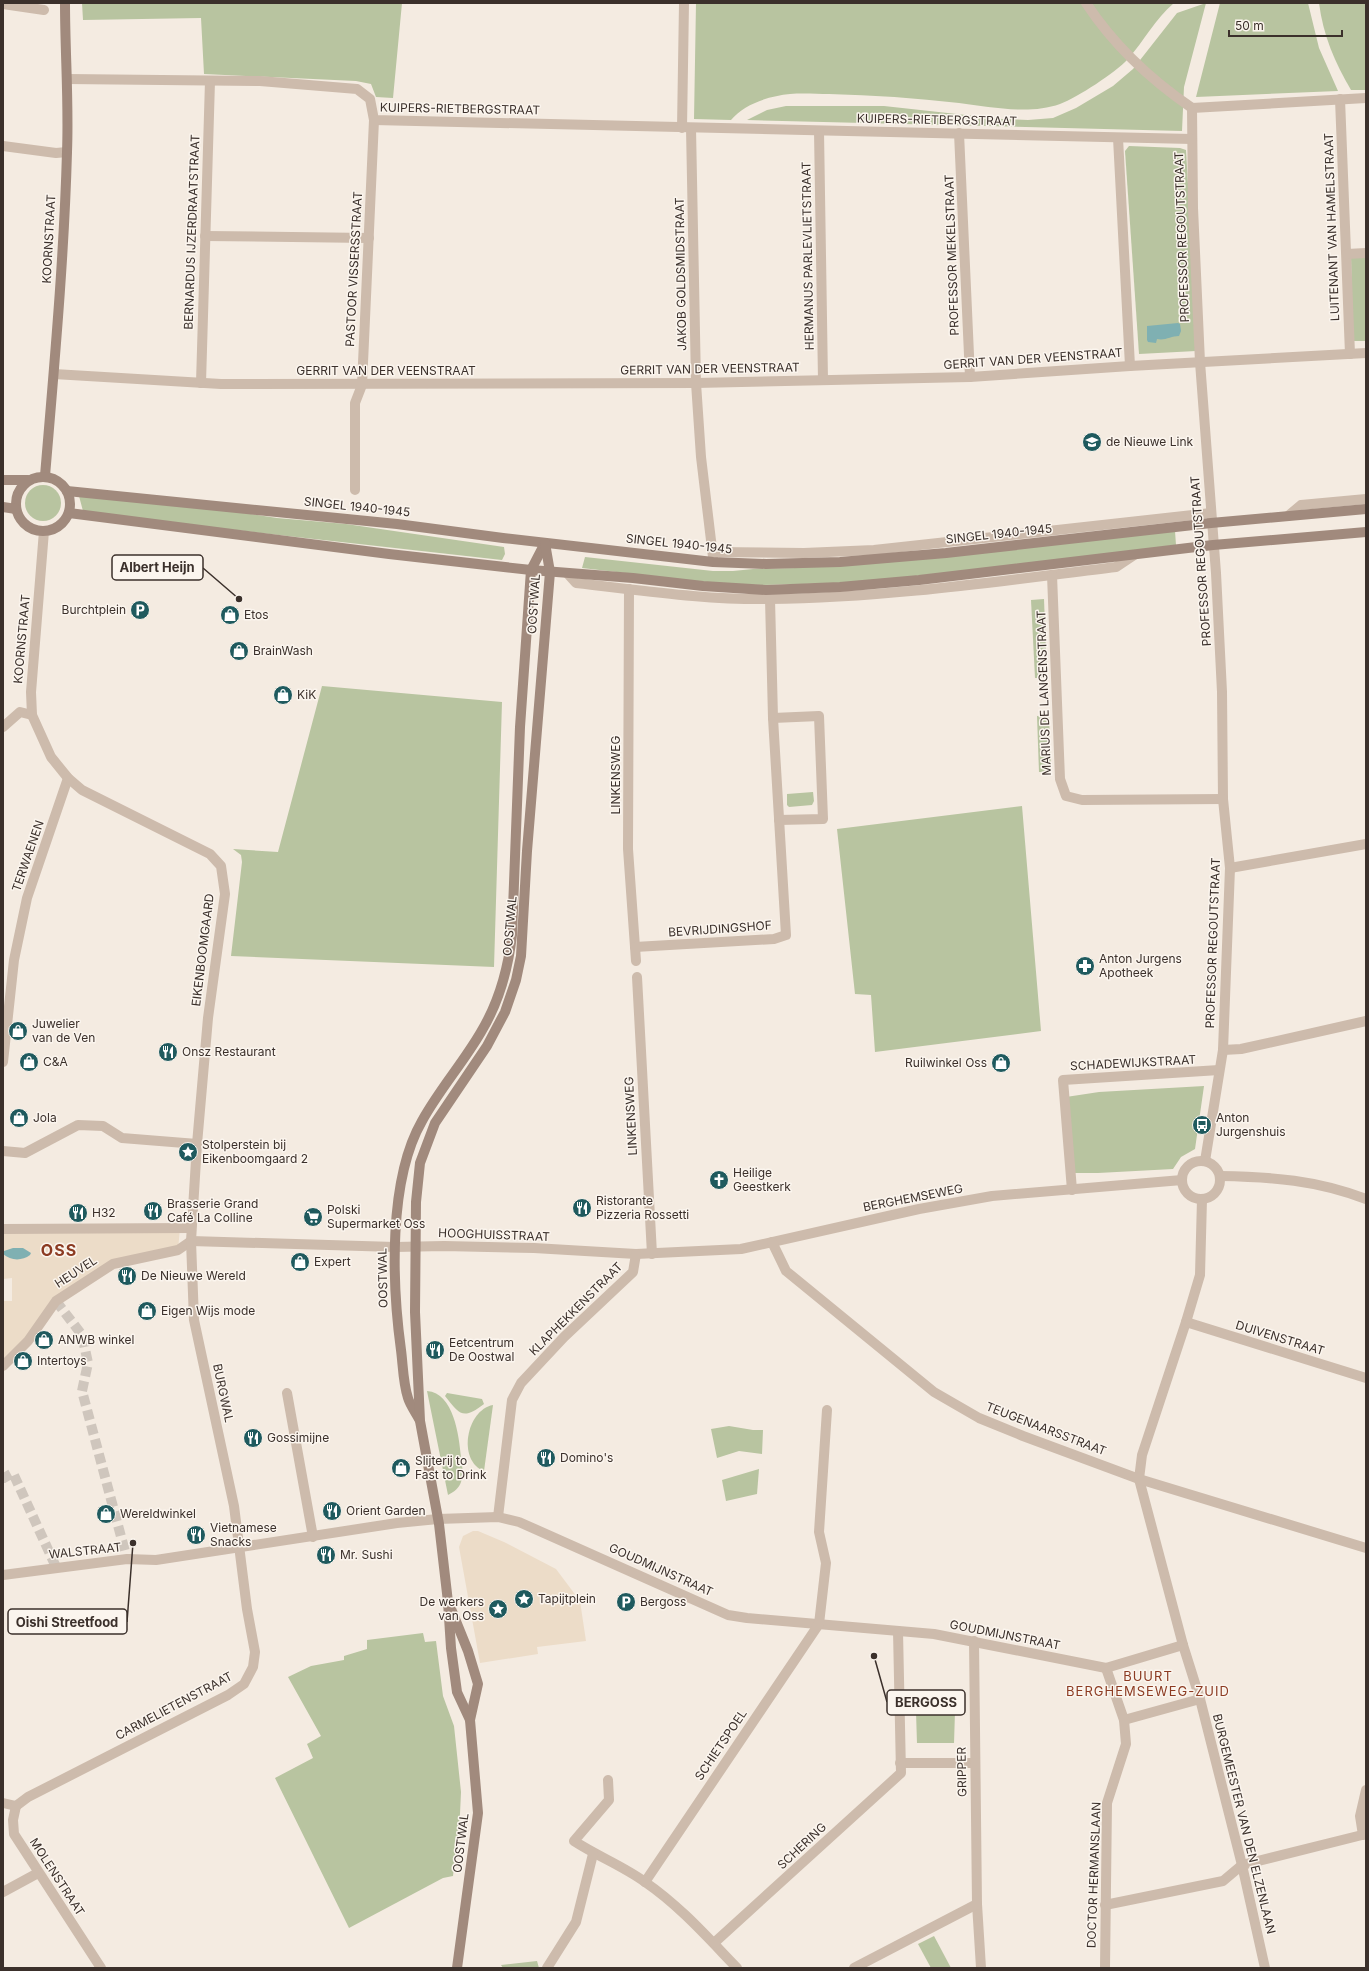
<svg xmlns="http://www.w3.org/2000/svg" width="1369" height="1971" viewBox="0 0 1369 1971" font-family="Inter,sans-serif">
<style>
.green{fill:#b8c4a0}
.plaza{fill:#ecdcc8}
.water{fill:#7fb0b2}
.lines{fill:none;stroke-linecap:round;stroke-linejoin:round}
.street-tunnel{stroke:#cfc6bd;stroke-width:10;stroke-dasharray:10 5;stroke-linecap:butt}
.street{stroke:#cdbbac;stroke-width:10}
.secondary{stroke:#a18a7d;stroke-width:10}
.labels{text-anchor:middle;stroke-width:3;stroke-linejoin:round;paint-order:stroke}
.street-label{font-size:12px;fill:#3b302b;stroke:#fbf5ee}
.poi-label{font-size:12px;fill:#3b302b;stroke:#fbf5ee;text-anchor:start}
.neighbourhood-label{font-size:13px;letter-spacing:1px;fill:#8c3b22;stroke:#fbf5ee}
.district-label{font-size:16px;font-weight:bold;letter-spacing:1px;fill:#8c3b22;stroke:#fbf5ee}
.leader{fill:none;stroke:#3b302b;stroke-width:1.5}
.callout-dot{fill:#3b302b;stroke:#fbf5ee;stroke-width:1.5}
.callout{fill:#fbf5ee;stroke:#3b302b;stroke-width:1.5}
.callout-label{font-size:13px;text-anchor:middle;font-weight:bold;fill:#3b302b}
</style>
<rect width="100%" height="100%" fill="#f4ebe1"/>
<!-- green -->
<g class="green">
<polygon points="82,3 402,3 393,98 376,97 371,84 356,81 204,74 201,18 83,20"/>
<path d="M696,3h478c-19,16 -30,38 -46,56 -13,14 -50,38 -68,45 -31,11 -68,3 -101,-1 -43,-5 -86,-8 -130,-9 -12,0 -26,-1 -39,0 -21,2 -46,10 -59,26l-37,-1z"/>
<polygon points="1206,3 1184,87 1182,131 747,120 767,110 786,106 884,106 1002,119 1028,120 1053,118 1076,108 1113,86 1133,69 1177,13"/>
<polygon points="1220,3 1308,3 1319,48 1338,91 1196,97"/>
<path d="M1319,3h47v87h-15c-16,-27 -28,-55 -32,-87z"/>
<polygon points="1129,146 1180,148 1186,150 1193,269 1196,351 1139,354 1125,151"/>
<polygon points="1366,257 1366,341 1353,341 1351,258"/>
<circle cx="43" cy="503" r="18"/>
<polygon points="79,496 230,511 277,518 346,524 504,547 505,554 502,560 155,521 83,511"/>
<polygon points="1175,531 1176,545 969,571 842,583 762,585 720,584 582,568 585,557 713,571 733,571 753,569 796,568"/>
<polygon points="1044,599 1047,678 1035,678 1031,600"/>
<polygon points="322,686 502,702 494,967 231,956 242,862 241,855 233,849 278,852"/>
<polygon points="1049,715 1051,772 1039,772 1037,716"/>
<polygon points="813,792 814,801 812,805 789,807 787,805 787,794"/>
<polygon points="1022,806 1041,1031 875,1052 871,995 855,994 837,829"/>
<polygon points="1204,1086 1195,1149 1181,1157 1173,1169 1098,1173 1073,1173 1066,1097 1099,1092"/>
<path d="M427,1391c27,2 32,45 34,66 1,8 3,18 0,25 -2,6 -7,10 -13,13z"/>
<path d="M447,1393l35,6 2,5c-21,16 -24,11 -39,-8z"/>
<path d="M493,1405l-9,66c-27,-10 -18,-61 9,-66z"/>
<polygon points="729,1426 753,1430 763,1430 762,1454 739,1451 717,1458 711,1429"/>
<polygon points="759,1469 757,1494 726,1501 722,1480"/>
<polygon points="423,1633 425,1642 436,1641 443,1696 454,1726 461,1792 460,1814 453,1876 443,1878 349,1928 275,1778 313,1758 307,1744 321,1736 288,1677 311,1666 344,1660 344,1656 367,1649 367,1640"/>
<polygon points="916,1712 955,1712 954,1743 917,1743"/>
<polygon points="934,1936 951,1968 931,1968 918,1944"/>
<polygon points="537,1961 539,1968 503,1968 501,1965"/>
</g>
<!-- plaza -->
<g class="plaza">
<polygon points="180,1228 178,1250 113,1264 56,1301 3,1366 3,1301 12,1301 12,1278 3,1279 3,1229"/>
<polygon points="473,1531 478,1531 504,1542 556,1569 580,1601 586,1641 537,1647 538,1654 480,1663 459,1547 463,1536"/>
</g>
<!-- water -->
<g class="water">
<path d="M1178,323l2,1 1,7 -2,5c-8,0 -14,5 -22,3l-1,4 -8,-1 -1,-2v-14z"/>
<path d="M13,1248h10l8,5 -1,2c-8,6 -19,6 -27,-1l1,-3z"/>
</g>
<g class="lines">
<!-- street-tunnel -->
<g class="street-tunnel">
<polyline points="56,1301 82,1335 88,1363 82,1391 127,1559"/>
<polyline points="3,1476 4,1478 13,1473 56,1567"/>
</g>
<!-- street -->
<g class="street">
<path d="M1086,3c27,41 65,77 106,105l1,100 7,154 16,211 6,119 1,107 7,69 -7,182 -18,111"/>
<polyline points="3,4 44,10"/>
<polyline points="67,79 260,81 357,89 370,99 374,120 1192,139"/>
<polyline points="1340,99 1350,354"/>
<polyline points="1192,108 1366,98"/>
<polyline points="682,128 684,3"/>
<polyline points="691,128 696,383 701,457 713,557"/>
<polyline points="819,131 823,380"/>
<polyline points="959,133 970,377"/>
<polyline points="1118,138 1130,366"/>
<polyline points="3,146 56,153 67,152"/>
<polyline points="205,236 369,238"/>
<polyline points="1347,254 1366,253"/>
<polyline points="54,374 221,384 696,383 970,377 1130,366 1366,353"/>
<polyline points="201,383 210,81"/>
<polyline points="355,490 355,403 362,385 374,120"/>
<polyline points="1288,516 1301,505 1366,499"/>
<polyline points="713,552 804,553 874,550 1211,513"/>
<path d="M567,573l9,10c64,7 129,17 193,16 116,-1 232,-18 347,-32l18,-12"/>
<polyline points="1052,575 1060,779 1066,796 1082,800 1223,799"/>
<polyline points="629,589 628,849 636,961"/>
<polyline points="773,718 819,716 823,819 779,820"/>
<polyline points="3,727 20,712 32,715"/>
<polyline points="1230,868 1366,844"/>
<polyline points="635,947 774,939 786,935 773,718 770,599"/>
<polyline points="637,977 652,1254"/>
<polyline points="1223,1050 1241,1049 1366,1021"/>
<polyline points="3,1062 14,960 27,898 68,778"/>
<polyline points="3,1151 25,1153 78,1125 103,1126 122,1138 197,1144"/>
<circle cx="1201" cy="1180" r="19"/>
<path d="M1220,1176c53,1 96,4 146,23"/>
<polyline points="1072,1190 1063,1080 1219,1070"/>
<polyline points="1202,1199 1200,1275 1186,1322 1142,1455 1139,1479 1183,1645 1200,1699 1242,1865 1265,1968"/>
<polyline points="3,1229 191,1228"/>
<polyline points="191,1241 395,1247 444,1246 534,1248 636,1254 741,1249 919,1209 992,1196 1182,1180"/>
<polyline points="772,1242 786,1271 934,1392 979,1418 1023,1436 1139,1479 1366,1548"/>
<polyline points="1186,1322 1366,1378"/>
<polyline points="3,1366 28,1341 56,1301 113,1264 178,1250 191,1241"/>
<polyline points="287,1393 313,1537"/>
<polyline points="498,1517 512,1400 521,1383 564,1337 633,1272 636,1254"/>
<polyline points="3,1575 127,1559 156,1560 397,1523 438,1519 498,1517 519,1522 728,1615 747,1618 934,1634 1106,1668 1183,1645"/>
<polyline points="1124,1720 1200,1699"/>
<polyline points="900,1763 975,1763"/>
<path d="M608,1780l1,20 -35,41c23,15 49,25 71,41 35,24 63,56 92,86"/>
<polyline points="3,1803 16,1806"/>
<polyline points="16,1806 28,1797 228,1695 244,1684 253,1667 255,1652 247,1609 234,1506 194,1320 191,1241 197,1144 208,1018 225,894 221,866 210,854 82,790 68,778 51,757 32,715 31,692 44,531"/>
<polyline points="16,1806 13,1820 14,1834 101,1968"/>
<polyline points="1363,1835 1360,1816 1366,1790"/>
<polyline points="645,1882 819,1624 826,1563 819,1532 827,1410"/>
<polyline points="3,1892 38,1873"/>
<polyline points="977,1904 981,1968"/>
<polyline points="1105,1905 1223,1881 1242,1865 1366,1834"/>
<polyline points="714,1943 901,1773 898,1631"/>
<polyline points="547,1968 576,1922 593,1854"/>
<polyline points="854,1968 977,1904 974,1641"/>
<polyline points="1105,1968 1107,1803 1126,1744 1124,1720 1106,1668"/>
</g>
<!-- secondary -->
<g class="secondary">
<path d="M45,476c9,-108 19,-216 22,-324 2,-50 -2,-99 -2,-149"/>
<circle cx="43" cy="504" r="27"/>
<polyline points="3,480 28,480"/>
<polyline points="67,491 397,524 503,538 713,562 766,564 840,562 946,553 1211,523 1366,509"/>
<polyline points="3,507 16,509"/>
<polyline points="69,513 389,554 531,570 633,578 703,586 766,590 840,587 919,580 1213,545 1366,532"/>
<path d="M419,1419c-3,-6 -9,-14 -11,-21 -5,-15 -5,-33 -7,-48 -9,-66 -13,-170 21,-229 17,-31 41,-58 59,-89 18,-30 27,-62 31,-97l8,-208 11,-157 14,-27"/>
<polyline points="451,1609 468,1651 478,1684 470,1720 478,1813 457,1968"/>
<polyline points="470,1720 457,1692 451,1648 448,1602 439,1524 420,1421 415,1312 416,1202 420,1163 435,1123 487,1046 505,1012 516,980 521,956 527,851 550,572 545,543"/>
</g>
</g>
<!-- icons -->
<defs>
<g id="school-disc" transform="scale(1)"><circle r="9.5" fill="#1f5a5e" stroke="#fbf5ee"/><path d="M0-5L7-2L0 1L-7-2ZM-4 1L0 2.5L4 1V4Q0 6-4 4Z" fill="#fff"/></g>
<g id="parking-disc" transform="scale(1)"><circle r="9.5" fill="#1f5a5e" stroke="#fbf5ee"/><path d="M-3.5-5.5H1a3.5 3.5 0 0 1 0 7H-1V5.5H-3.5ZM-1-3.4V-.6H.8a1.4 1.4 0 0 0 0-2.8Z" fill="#fff"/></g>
<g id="shop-disc" transform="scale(1)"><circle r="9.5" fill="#1f5a5e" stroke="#fbf5ee"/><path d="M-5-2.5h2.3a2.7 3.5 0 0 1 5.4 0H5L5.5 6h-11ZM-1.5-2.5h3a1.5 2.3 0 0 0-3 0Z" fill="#fff"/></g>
<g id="pharmacy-disc" transform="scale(1)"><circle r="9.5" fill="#1f5a5e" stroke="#fbf5ee"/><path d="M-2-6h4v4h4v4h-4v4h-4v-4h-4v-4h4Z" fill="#fff"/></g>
<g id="restaurant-disc" transform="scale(1)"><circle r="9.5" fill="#1f5a5e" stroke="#fbf5ee"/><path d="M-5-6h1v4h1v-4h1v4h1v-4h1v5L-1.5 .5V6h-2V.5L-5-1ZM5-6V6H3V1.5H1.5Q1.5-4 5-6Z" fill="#fff"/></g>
<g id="bus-disc" transform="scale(1)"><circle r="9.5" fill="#1f5a5e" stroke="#fbf5ee"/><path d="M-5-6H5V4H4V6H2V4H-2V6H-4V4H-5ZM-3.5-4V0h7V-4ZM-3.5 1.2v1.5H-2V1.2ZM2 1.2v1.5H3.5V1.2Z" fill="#fff"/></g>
<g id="sight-disc" transform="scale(1)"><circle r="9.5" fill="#1f5a5e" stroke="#fbf5ee"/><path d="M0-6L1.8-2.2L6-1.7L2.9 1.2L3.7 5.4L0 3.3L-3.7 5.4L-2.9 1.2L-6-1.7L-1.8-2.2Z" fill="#fff"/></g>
<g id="church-disc" transform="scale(1)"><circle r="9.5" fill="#1f5a5e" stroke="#fbf5ee"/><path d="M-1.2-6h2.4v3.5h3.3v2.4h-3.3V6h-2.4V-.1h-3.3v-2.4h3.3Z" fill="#fff"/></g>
<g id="supermarket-disc" transform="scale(1)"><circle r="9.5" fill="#1f5a5e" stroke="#fbf5ee"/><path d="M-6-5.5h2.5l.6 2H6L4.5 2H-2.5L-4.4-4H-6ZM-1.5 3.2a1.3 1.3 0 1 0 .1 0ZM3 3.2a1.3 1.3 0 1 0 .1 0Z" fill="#fff"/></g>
</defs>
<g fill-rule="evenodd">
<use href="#school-disc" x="1092" y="442"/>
<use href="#parking-disc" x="140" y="610"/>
<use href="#shop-disc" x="230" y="615"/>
<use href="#shop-disc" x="239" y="651"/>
<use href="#shop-disc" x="283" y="695"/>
<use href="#pharmacy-disc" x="1085" y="966"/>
<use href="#shop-disc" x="18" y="1031"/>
<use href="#restaurant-disc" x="168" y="1052"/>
<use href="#shop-disc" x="29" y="1062"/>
<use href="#shop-disc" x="1001" y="1063"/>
<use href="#shop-disc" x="19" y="1118"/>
<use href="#bus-disc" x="1202" y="1125"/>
<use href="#sight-disc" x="188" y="1152"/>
<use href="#church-disc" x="719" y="1180"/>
<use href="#restaurant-disc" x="582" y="1208"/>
<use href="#restaurant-disc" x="153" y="1211"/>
<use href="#restaurant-disc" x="78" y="1213"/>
<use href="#supermarket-disc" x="313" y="1217"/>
<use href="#shop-disc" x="300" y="1262"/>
<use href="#restaurant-disc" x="127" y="1276"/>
<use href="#shop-disc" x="147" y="1311"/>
<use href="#shop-disc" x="44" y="1340"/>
<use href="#restaurant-disc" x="435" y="1350"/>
<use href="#shop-disc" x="23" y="1361"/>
<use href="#restaurant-disc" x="253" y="1438"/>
<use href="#restaurant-disc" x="546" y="1458"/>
<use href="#shop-disc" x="401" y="1468"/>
<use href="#restaurant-disc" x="332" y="1511"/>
<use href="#shop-disc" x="106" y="1514"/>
<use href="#restaurant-disc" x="196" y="1535"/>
<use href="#restaurant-disc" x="326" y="1555"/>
<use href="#sight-disc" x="524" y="1599"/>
<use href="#parking-disc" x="626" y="1602"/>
<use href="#sight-disc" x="498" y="1609"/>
</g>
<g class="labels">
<!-- street labels -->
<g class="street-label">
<text transform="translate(460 109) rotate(1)" y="4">KUIPERS-RIETBERGSTRAAT</text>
<text transform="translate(937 120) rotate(1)" y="4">KUIPERS-RIETBERGSTRAAT</text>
<text transform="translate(1332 227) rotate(-92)" y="4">LUITENANT VAN HAMELSTRAAT</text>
<text transform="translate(192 232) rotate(-88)" y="4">BERNARDUS IJZERDRAATSTRAAT</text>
<text transform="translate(1182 237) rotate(-92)" y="4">PROFESSOR REGOUTSTRAAT</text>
<text transform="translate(49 239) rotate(-87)" y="4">KOORNSTRAAT</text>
<text transform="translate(952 255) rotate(-92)" y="4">PROFESSOR MEKELSTRAAT</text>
<text transform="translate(808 256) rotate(-91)" y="4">HERMANUS PARLEVLIETSTRAAT</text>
<text transform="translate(354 269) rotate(-87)" y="4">PASTOOR VISSERSSTRAAT</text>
<text transform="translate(681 274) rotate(-91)" y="4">JAKOB GOLDSMIDSTRAAT</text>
<text transform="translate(1033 359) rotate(-4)" y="4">GERRIT VAN DER VEENSTRAAT</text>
<text transform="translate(710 369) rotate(-1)" y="4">GERRIT VAN DER VEENSTRAAT</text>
<text x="386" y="375">GERRIT VAN DER VEENSTRAAT</text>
<text transform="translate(357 507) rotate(6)" y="4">SINGEL 1940-1945</text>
<text transform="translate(999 534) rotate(-6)" y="4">SINGEL 1940-1945</text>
<text transform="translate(679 544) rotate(6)" y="4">SINGEL 1940-1945</text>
<text transform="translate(1201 561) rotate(-94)" y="4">PROFESSOR REGOUTSTRAAT</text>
<text transform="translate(534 604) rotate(-86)" y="4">OOSTWAL</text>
<text transform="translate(22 639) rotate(-85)" y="4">KOORNSTRAAT</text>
<text transform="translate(1044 693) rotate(-92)" y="4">MARIUS DE LANGENSTRAAT</text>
<text transform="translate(616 775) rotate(-90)" y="4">LINKENSWEG</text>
<text transform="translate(28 856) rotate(-71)" y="4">TERWAENEN</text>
<text transform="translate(510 926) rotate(-85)" y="4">OOSTWAL</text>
<text transform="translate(720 929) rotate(-4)" y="4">BEVRIJDINGSHOF</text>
<text transform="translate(1213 943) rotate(-88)" y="4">PROFESSOR REGOUTSTRAAT</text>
<text transform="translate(203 950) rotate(-83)" y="4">EIKENBOOMGAARD</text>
<text transform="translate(1133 1063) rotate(-3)" y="4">SCHADEWIJKSTRAAT</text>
<text transform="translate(631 1116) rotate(-93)" y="4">LINKENSWEG</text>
<text transform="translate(913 1198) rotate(-11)" y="4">BERGHEMSEWEG</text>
<text transform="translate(494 1235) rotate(2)" y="4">HOOGHUISSTRAAT</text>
<text transform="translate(76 1272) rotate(-33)" y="4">HEUVEL</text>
<text transform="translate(383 1278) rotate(-91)" y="4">OOSTWAL</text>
<text transform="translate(576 1309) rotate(-45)" y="4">KLAPHEKKENSTRAAT</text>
<text transform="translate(1280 1338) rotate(17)" y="4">DUIVENSTRAAT</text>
<text transform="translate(223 1393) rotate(78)" y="4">BURGWAL</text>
<text transform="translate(1046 1429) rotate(21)" y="4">TEUGENAARSSTRAAT</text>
<text transform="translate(85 1551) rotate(-6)" y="4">WALSTRAAT</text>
<text transform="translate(661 1570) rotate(24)" y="4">GOUDMIJNSTRAAT</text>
<text transform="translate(1005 1635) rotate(11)" y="4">GOUDMIJNSTRAAT</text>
<text transform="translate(174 1706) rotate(-28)" y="4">CARMELIETENSTRAAT</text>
<text transform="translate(721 1745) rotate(-56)" y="4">SCHIETSPOEL</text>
<text transform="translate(962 1772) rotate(-91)" y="4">GRIPPER</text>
<text transform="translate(1244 1824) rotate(76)" y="4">BURGEMEESTER VAN DEN ELZENLAAN</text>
<text transform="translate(461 1843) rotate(-83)" y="4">OOSTWAL</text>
<text transform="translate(802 1846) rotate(-43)" y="4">SCHERING</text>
<text transform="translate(1094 1875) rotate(-88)" y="4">DOCTOR HERMANSLAAN</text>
<text transform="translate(57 1877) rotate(57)" y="4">MOLENSTRAAT</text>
</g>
<!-- poi labels -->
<g class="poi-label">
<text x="1106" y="446">de Nieuwe Link</text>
<text x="126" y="614" text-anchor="end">Burchtplein</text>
<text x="244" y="619">Etos</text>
<text x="253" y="655">BrainWash</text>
<text x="297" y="699">KiK</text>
<text x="1099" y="963">Anton Jurgens<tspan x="1099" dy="14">Apotheek</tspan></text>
<text x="32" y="1028">Juwelier<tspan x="32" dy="14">van de Ven</tspan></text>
<text x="182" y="1056">Onsz Restaurant</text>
<text x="43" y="1066">C&amp;A</text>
<text x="987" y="1067" text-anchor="end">Ruilwinkel Oss</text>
<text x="33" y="1122">Jola</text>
<text x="1216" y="1122">Anton<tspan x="1216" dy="14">Jurgenshuis</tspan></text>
<text x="202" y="1149">Stolperstein bij<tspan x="202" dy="14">Eikenboomgaard 2</tspan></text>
<text x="733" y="1177">Heilige<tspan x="733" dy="14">Geestkerk</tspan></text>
<text x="596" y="1205">Ristorante<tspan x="596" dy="14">Pizzeria Rossetti</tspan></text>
<text x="167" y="1208">Brasserie Grand<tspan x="167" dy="14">Café La Colline</tspan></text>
<text x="327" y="1214">Polski<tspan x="327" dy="14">Supermarket Oss</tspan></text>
<text x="92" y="1217">H32</text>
<text x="314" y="1266">Expert</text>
<text x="141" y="1280">De Nieuwe Wereld</text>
<text x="161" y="1315">Eigen Wijs mode</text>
<text x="58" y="1344">ANWB winkel</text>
<text x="449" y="1347">Eetcentrum<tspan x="449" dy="14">De Oostwal</tspan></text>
<text x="37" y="1365">Intertoys</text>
<text x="267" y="1442">Gossimijne</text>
<text x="560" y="1462">Domino's</text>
<text x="415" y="1465">Slijterij to<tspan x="415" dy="14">Fast to Drink</tspan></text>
<text x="346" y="1515">Orient Garden</text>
<text x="120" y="1518">Wereldwinkel</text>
<text x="210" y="1532">Vietnamese<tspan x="210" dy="14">Snacks</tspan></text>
<text x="340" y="1559">Mr. Sushi</text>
<text x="538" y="1603">Tapijtplein</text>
<text x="484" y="1606" text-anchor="end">De werkers<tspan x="484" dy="14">van Oss</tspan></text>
<text x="640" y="1606">Bergoss</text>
</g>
<!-- neighbourhood labels -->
<g class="neighbourhood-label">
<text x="1148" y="1681">BUURT<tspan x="1148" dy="15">BERGHEMSEWEG-ZUID</tspan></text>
</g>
<!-- district labels -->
<g class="district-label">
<text x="59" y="1256">OSS</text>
</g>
</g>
<!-- callouts -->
<path class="leader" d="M239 599L203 568M133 1543L127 1622M874 1656L887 1702"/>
<g class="callout-dot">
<circle cx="239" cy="599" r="4"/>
<circle cx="133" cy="1543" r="4"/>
<circle cx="874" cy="1656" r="4"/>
</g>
<g class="callout">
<rect x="112" y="555" width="91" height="25" rx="4"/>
<rect x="8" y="1609" width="119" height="25" rx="4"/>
<rect x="887" y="1690" width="78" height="25" rx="4"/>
</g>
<g class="callout-label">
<text x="157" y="572">Albert Heijn</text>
<text x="67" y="1627">Oishi Streetfood</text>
<text x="926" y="1707">BERGOSS</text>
</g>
<!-- border -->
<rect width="1369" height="1971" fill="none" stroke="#3b302b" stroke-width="8"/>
<!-- scale -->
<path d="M1229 30v6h113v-6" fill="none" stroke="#3b302b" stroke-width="2"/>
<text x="1235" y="30" font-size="12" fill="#3b302b" stroke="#fbf5ee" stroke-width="3" paint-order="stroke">50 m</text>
</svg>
